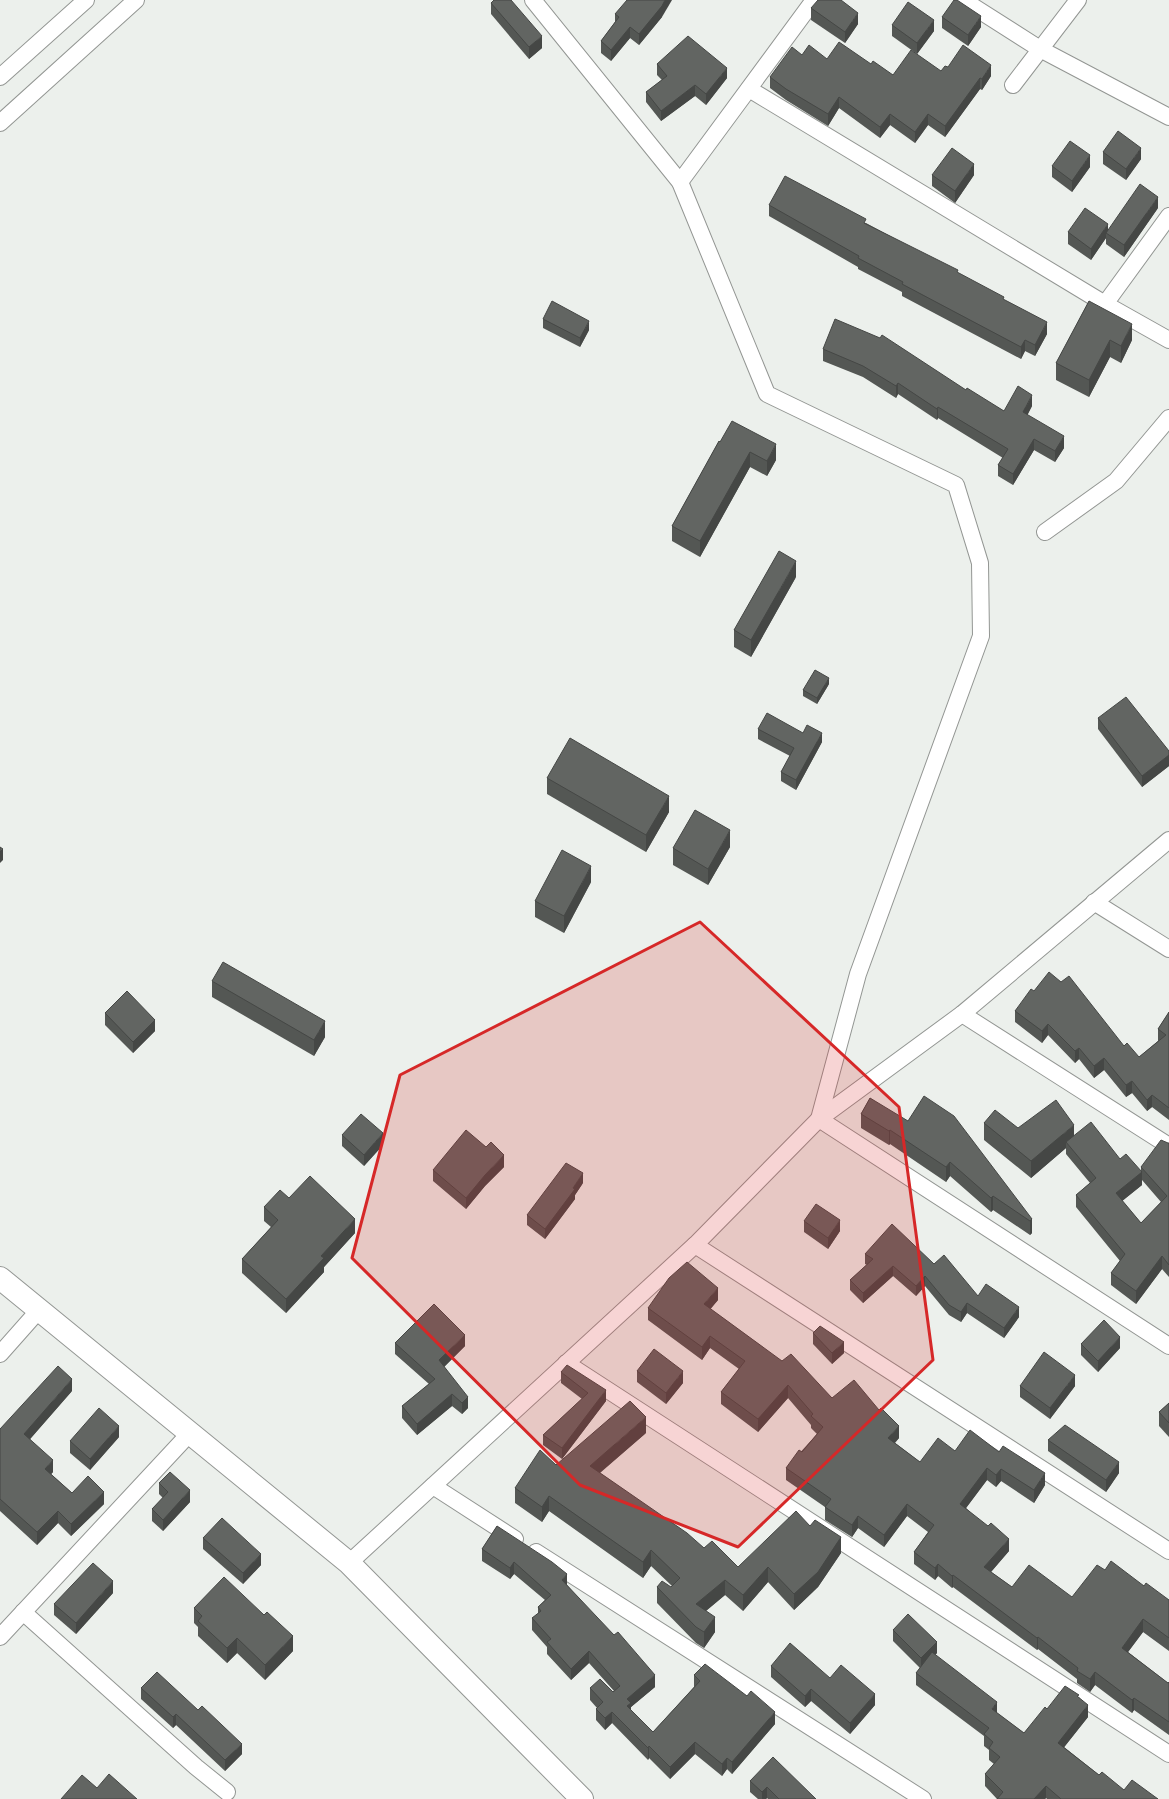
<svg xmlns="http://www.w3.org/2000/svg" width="1169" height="1799" viewBox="0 0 1169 1799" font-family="'DM Sans',sans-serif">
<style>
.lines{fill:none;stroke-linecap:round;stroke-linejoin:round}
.street-casing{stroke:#939693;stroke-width:18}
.secondary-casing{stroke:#939693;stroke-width:24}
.street{stroke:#fff;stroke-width:16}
.secondary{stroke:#fff;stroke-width:22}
.wall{fill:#545754;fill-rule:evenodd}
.shaded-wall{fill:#454745}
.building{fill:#626562;stroke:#454745}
.marked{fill:#d62828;fill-opacity:0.2;stroke:#d62828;stroke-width:3;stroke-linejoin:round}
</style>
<rect width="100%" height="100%" fill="#ecf0ec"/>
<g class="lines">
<!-- street casing -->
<g class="street-casing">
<g id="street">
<polyline points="533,0 680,182 767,394 956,485 980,563 981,636 858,974 819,1119 1169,1346"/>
<polyline points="963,0 1040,49 1169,117"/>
<polyline points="0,77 86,0"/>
<polyline points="1013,85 1078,0"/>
<polyline points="749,89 1105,304 1169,340"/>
<polyline points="0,123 136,0"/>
<polyline points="680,182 814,0"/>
<polyline points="1105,304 1169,216"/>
<polyline points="1045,532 1116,481 1169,418"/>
<polyline points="1094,902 1169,949"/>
<polyline points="962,1014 1169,1146"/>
<polyline points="695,1245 1169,1551"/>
<polyline points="0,1354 39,1310"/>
<polyline points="566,1363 1169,1754"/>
<polyline points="433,1486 515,1539"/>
<polyline points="536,1552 923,1799"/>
<polyline points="349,1563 695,1245 819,1119 962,1014 1169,840"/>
<polyline points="23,1612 196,1767 227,1792"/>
<polyline points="0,1637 190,1433"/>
</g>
</g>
<!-- secondary casing -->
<g class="secondary-casing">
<polyline id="secondary" points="0,1278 349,1563 582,1799"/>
</g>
<!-- street -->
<use href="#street" class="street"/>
<!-- secondary -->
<use href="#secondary" class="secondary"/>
</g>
<!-- wall -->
<g class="wall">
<polygon points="491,3 542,48 529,59 491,14"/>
<polygon points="811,8 858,24 845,43 811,20"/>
<polygon points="615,14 662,17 639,45 630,38 611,61 601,53 601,41 615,22"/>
<polygon points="942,17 981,27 968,46 942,28"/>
<polygon points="892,25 934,31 917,54 892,36"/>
<polygon points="802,55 827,59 871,64 893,75 941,71 948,67 991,76 982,90 980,89 945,137 928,125 915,143 890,125 880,138 839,108 828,126 786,100 770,88 770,77"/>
<polygon points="657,64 727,78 706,105 695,96 661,121 646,102 646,92 662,80 657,75"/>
<polygon points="1103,152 1141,159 1126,180 1103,164"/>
<polygon points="1052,166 1090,167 1072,192 1052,177"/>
<polygon points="932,175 974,175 955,203 932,186"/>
<polygon points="769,205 866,223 958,273 1004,300 1047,334 1035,356 1025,351 1021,359 902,296 902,292 858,269 858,267 769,216"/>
<polygon points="1158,208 1124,257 1106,244 1106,238 1091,260 1068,244 1068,232 1108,230"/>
<polygon points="1089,301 1132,340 1121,363 1110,357 1089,397 1056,380 1056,363"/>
<polygon points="543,319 589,330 580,347 543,328"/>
<polygon points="823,349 966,390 1004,411 1032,406 1027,415 1064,448 1055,462 1034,450 1013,485 998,476 998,465 1003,458 938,418 937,420 898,394 896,398 863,377 823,361"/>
<polygon points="719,441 776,460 767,476 750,467 700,557 672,541 672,526"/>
<polygon points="796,577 751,657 734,647 734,630"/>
<polygon points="829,684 817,704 803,696 803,690"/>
<polygon points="1098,718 1169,751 1169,766 1142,787 1098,729"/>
<polygon points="758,729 822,742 796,790 781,781 781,772 790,756 758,739"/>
<polygon points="547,778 669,812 646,852 547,794"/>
<polygon points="730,847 708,885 673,865 673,848"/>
<polygon points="591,882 564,933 535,917 535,901"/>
<polygon points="212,981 325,1037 314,1056 212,997"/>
<polygon points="1034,991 1124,1046 1139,1057 1158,1041 1158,1029 1169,1012 1169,1120 1152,1107 1147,1111 1132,1093 1126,1097 1104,1070 1094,1078 1079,1059 1075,1063 1048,1035 1042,1043 1015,1022 1015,1011"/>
<polygon points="105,1013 155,1031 133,1053 105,1025"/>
<polygon points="870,1098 1032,1219 1032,1233 1030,1235 993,1210 991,1212 950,1176 946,1182 890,1144 889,1145 861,1128 861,1114"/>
<path d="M984,1123l90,13 46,23 21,13v-5l28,-24v134l-7,-8 -26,35 -25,-19v-12l9,-12 -44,-54v-12l14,-12 -24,-29v-6l-35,30 -47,-38zM1142,1180l19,22 -20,21 -19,-22 20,-16z"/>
<polygon points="342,1135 383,1145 364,1166 342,1146"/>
<polygon points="504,1167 485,1186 466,1209 433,1181 433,1170"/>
<polygon points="583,1183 575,1195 575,1199 545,1239 527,1225 527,1215"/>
<polygon points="289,1198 355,1233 324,1267 324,1272 286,1313 242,1273 242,1259 271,1227 264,1221 264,1207"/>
<polygon points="804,1221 840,1231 828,1249 804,1232"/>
<polygon points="865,1254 934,1264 978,1296 1019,1317 1004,1338 967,1313 961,1322 949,1315 925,1286 916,1296 893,1276 863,1303 850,1290 850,1280 867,1265 865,1264"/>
<polygon points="718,1300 710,1309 832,1398 899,1438 895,1443 920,1462 955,1451 999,1452 1045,1485 1034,1503 1001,1481 996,1487 987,1480 966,1508 1009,1551 991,1572 1012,1587 1072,1597 1105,1570 1144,1586 1169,1600 1169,1651 1143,1632 1128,1652 1168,1683 1169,1682 1169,1735 1134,1710 1132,1713 1095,1685 1090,1692 1077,1683 1077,1679 1038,1649 1037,1650 953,1587 952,1588 938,1576 935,1580 914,1564 914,1552 928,1532 907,1516 884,1547 858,1528 852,1537 825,1520 825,1507 786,1480 786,1468 817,1434 811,1428 811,1425 788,1398 758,1432 721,1404 721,1392 739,1369 710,1348 702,1360 648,1320 648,1308"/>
<polygon points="813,1333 844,1353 832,1364 813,1344"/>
<polygon points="395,1343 465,1346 444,1367 468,1408 462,1414 452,1406 417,1435 402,1418 402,1406 429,1384 395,1354"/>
<polygon points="1081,1344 1120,1348 1098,1372 1081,1355"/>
<polygon points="637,1371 683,1383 666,1404 637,1382"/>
<polygon points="561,1372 606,1401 562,1459 543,1445 543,1435 582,1399 561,1383"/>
<polygon points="1020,1386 1075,1386 1050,1419 1020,1397"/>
<polygon points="72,1391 30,1439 53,1472 51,1474 72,1493 104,1504 71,1536 58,1523 37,1545 0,1511 0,1429"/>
<polygon points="1169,1403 1169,1437 1159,1426 1159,1412"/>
<polygon points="646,1433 600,1473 704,1548 738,1567 810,1526 841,1553 818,1587 794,1610 768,1582 743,1611 725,1595 706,1611 715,1632 704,1648 696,1643 657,1603 657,1587 671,1587 672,1586 651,1566 643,1578 549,1511 542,1522 515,1503 515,1488 556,1465"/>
<polygon points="119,1437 90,1470 70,1453 70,1441"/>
<polygon points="1048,1440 1119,1473 1106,1492 1048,1451"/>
<polygon points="159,1483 190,1502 163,1531 152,1521 152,1509 163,1498 159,1494"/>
<polygon points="497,1526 567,1585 655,1687 631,1707 631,1710 653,1732 694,1687 694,1675 775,1724 732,1774 727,1769 722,1776 695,1754 670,1779 649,1758 648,1760 612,1723 605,1730 596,1720 596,1709 597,1708 590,1700 590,1688 613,1692 614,1691 589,1663 571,1680 547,1654 547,1647 532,1630 532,1618 538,1614 538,1607 545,1600 514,1574 510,1579 482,1561 482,1549"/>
<polygon points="203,1538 261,1565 243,1584 203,1549"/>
<polygon points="113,1593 76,1634 54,1615 54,1604"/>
<polygon points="194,1608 293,1651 265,1680 237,1653 227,1663 198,1636 198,1627 194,1623"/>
<polygon points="893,1630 937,1653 935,1655 997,1713 1024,1733 1047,1709 1079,1697 1088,1717 1064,1747 1099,1775 1124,1790 1158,1799 1047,1799 1046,1798 1045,1799 997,1799 985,1786 985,1774 994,1764 989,1760 989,1750 984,1746 984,1736 916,1685 916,1673 920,1668 893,1641"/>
<polygon points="771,1666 830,1678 875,1705 850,1734 811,1701 805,1707 771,1677"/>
<polygon points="141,1688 242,1754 225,1771 176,1725 173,1728 141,1699"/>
<polygon points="750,1781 816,1799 768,1799 767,1798 766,1799 758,1799 750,1792"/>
</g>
<!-- shaded-wall -->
<g class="shaded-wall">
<polygon points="665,0 672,0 662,17 639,45 639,34"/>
<polygon points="858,13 858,24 845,43 845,32"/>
<polygon points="981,16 981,27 968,46 968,35"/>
<polygon points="934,20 934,31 917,54 917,43"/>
<polygon points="630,27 630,38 611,61 611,50"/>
<polygon points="542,36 542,48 529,59 529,47"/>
<polygon points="991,65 991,76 982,90 982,79"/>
<polygon points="727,68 727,78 706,105 706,94"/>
<polygon points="980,78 980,89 945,137 945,126"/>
<polygon points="695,85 695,96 661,121 661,111"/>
<polygon points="839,97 839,108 828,126 828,114"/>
<polygon points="890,114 890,125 880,138 880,127"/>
<polygon points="928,114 928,125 915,143 915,132"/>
<polygon points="1141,148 1141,159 1126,180 1126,169"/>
<polygon points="1090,155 1090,167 1072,192 1072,181"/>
<polygon points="974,164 974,175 955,203 955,191"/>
<polygon points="1158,197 1158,208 1124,257 1124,245"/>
<polygon points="1108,224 1108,234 1106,233 1106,238 1091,260 1091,249"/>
<polygon points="589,321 589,330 580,347 580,338"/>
<polygon points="1047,322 1047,334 1035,356 1035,345"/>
<polygon points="1132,324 1132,340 1121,363 1121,346"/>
<polygon points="1025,340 1025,351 1021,359 1021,347"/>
<polygon points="1110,340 1110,357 1089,397 1089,380"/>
<polygon points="898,383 898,394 896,398 896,386"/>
<polygon points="1032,395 1032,406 1023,424 1023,412"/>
<polygon points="938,407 938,418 937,420 937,409"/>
<polygon points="1064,436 1064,448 1055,462 1055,451"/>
<polygon points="1034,439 1034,450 1013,485 1013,474"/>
<polygon points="776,444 776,460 767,476 767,461"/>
<polygon points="750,452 750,467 700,557 700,541"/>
<polygon points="796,561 796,577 751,657 751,640"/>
<polygon points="829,678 829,684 817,704 817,698"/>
<polygon points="822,733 822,742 796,790 796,780"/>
<polygon points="1169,755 1169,766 1142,787 1142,776"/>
<polygon points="669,796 669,812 646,852 646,835"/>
<polygon points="730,830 730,847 708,885 708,869"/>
<polygon points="3,849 3,860 0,863 0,852"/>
<polygon points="591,866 591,882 564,933 564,916"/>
<polygon points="155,1020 155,1031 133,1053 133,1042"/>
<polygon points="325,1021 325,1037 314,1056 314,1040"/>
<polygon points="1048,1024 1048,1035 1042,1043 1042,1031"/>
<polygon points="1079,1048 1079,1059 1075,1063 1075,1051"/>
<polygon points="1104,1058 1104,1070 1094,1078 1094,1066"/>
<polygon points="1132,1081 1132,1093 1126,1097 1126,1085"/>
<polygon points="1152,1095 1152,1107 1147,1111 1147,1100"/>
<polygon points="1074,1125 1074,1142 1066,1142 1066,1148 1031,1178 1031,1161"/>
<polygon points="890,1130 890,1144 889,1145 889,1131"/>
<polygon points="383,1133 383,1145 364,1166 364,1155"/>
<polygon points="504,1155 504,1167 485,1186 466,1209 466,1198 485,1175"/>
<polygon points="950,1162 950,1176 946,1182 946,1167"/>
<polygon points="1142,1172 1142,1185 1116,1206 1116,1193"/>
<polygon points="583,1173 583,1183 575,1195 575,1199 545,1239 545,1229"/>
<polygon points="993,1196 993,1210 991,1212 991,1198"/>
<polygon points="355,1219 355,1233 324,1267 324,1272 286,1313 286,1299 321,1256"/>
<polygon points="1032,1219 1032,1233 1030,1235 1030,1221"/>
<polygon points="840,1220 840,1231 828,1249 828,1238"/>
<polygon points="1162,1256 1162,1269 1136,1304 1136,1291"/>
<polygon points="893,1266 893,1276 863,1303 863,1293"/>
<polygon points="925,1276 925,1286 916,1296 916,1286"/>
<polygon points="718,1288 718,1300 704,1317 704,1304"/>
<polygon points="967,1303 967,1313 961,1322 961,1312"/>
<polygon points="1019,1307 1019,1317 1004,1338 1004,1328"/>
<polygon points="465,1335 465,1346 439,1372 439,1360"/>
<polygon points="710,1336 710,1348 702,1360 702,1347"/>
<polygon points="1120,1337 1120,1348 1098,1372 1098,1361"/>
<polygon points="844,1342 844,1353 832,1364 832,1353"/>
<polygon points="683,1371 683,1383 666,1404 666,1393"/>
<polygon points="1075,1375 1075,1386 1050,1419 1050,1408"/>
<polygon points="72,1379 72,1391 24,1446 24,1434"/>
<polygon points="788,1385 788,1398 758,1432 758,1419"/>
<polygon points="606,1390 606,1401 562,1459 562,1448"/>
<polygon points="452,1394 452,1406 417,1435 417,1424"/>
<polygon points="468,1397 468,1408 462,1414 462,1403"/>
<polygon points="646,1417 646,1433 590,1481 590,1466"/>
<polygon points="119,1426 119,1437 90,1470 90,1459"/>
<polygon points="899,1426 899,1438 888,1450 888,1438"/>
<polygon points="53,1460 53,1472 45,1481 45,1469"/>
<polygon points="1119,1462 1119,1473 1106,1492 1106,1480"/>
<polygon points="987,1468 987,1480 960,1516 960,1504"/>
<polygon points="1001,1469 1001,1481 996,1487 996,1475"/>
<polygon points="1045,1473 1045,1485 1034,1503 1034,1490"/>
<polygon points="190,1490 190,1502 163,1531 163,1520"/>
<polygon points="104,1492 104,1504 71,1536 71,1524"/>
<polygon points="549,1496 549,1511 542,1522 542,1507"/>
<polygon points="907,1504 907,1516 884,1547 884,1535"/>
<polygon points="58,1511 58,1523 37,1545 37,1532"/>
<polygon points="858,1516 858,1528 852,1537 852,1525"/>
<polygon points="841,1537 841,1553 818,1587 794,1610 794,1594"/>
<polygon points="1009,1539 1009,1551 984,1580 984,1567"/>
<polygon points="651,1550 651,1566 643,1578 643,1562"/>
<polygon points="261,1554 261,1565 243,1584 243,1573"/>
<polygon points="514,1562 514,1574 510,1579 510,1568"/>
<polygon points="938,1564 938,1576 935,1580 935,1568"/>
<polygon points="768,1567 768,1582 743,1611 743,1595"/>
<polygon points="567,1574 567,1586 562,1580"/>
<polygon points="953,1575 953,1587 952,1588 952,1576"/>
<polygon points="725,1580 725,1595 696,1619 696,1604"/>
<polygon points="113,1581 113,1593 76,1634 76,1623"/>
<polygon points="715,1617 715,1632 704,1648 704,1632"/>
<polygon points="1143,1619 1143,1632 1122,1660 1122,1648"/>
<polygon points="293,1636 293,1651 265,1680 265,1665"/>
<polygon points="1038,1637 1038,1649 1037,1650 1037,1638"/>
<polygon points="237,1638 237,1653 227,1663 227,1648"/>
<polygon points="937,1642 937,1653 921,1669 921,1658"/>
<polygon points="589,1651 589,1663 571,1680 571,1669"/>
<polygon points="1095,1672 1095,1685 1090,1692 1090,1679"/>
<polygon points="655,1675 655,1687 631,1707 631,1715 627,1718 627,1699"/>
<polygon points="811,1689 811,1701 805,1707 805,1696"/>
<polygon points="875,1694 875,1705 850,1734 850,1723"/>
<polygon points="1134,1698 1134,1710 1132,1713 1132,1700"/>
<polygon points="997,1702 997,1714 992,1709"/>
<polygon points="1088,1705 1088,1717 1058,1755 1058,1743"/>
<polygon points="612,1712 612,1723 605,1730 605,1718"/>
<polygon points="775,1712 775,1724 732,1774 732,1762"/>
<polygon points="176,1714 176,1725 173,1728 173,1717"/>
<polygon points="695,1742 695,1754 670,1779 670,1767"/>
<polygon points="242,1744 242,1754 225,1771 225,1760"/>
<polygon points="649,1746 649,1758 648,1760 648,1748"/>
<polygon points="727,1758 727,1769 722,1776 722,1764"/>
<polygon points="1046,1786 1046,1798 1045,1799 1034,1799"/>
<polygon points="767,1787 767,1798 766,1799 762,1799 762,1792"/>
</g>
<!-- building -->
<g class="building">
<polygon points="494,0 511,0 542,36 529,47 491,3"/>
<polygon points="627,0 665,0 662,6 639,34 630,27 611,50 601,41 619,17 615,14"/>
<polygon points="818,0 841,0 858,13 845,32 811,8"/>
<polygon points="954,0 957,0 981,16 968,35 942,17"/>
<polygon points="908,2 934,20 917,43 892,25"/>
<polygon points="688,36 727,68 706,94 695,85 661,111 646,92 667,76 657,64"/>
<polygon points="839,42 871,64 873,61 893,75 911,50 941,71 945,66 948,67 963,45 991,65 982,79 980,78 945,126 928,114 915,132 890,114 880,127 839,97 828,114 786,89 770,77 792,47 802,55 809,45 827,59"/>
<polygon points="1118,131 1141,148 1126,169 1103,152"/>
<polygon points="1070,141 1090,155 1072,181 1052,166"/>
<polygon points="952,148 974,164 955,191 932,175"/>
<polygon points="785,176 866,219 864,223 958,270 957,272 1004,297 1003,299 1047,322 1035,345 1025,340 1021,347 902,284 903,282 858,258 859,256 769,205"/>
<polygon points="1140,184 1158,197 1124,245 1106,233"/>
<polygon points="1085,208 1108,224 1091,249 1068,232"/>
<polygon points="552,301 589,321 580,338 543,319"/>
<polygon points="1089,301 1132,324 1121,346 1110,340 1089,380 1056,363"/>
<polygon points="835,319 880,338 882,335 966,390 967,388 1004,411 1018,386 1032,395 1023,412 1064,436 1055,451 1034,439 1013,474 998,465 1008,449 938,407 937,409 898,383 896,386 863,366 823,349"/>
<polygon points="732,421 776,444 767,461 750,452 700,541 672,526 719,441 720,442"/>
<polygon points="779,551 796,561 751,640 734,630"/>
<polygon points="815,670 829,678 817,698 803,690"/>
<polygon points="1126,697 1169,751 1169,755 1142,776 1098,718"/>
<polygon points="767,713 803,733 807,725 822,733 796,780 781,772 794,748 758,729"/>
<polygon points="570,738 669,796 646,835 547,778"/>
<polygon points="695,810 730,830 708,869 673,848"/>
<polygon points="0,847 3,849 0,852"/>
<polygon points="562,850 591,866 564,916 535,901"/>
<polygon points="223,962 325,1021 314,1040 212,981"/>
<polygon points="1049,972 1061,982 1069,976 1124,1046 1127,1043 1139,1057 1166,1035 1158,1029 1169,1012 1169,1108 1152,1095 1147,1100 1132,1081 1126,1085 1104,1058 1094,1066 1079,1048 1075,1051 1048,1024 1042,1031 1015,1011 1031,989 1034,991"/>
<polygon points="127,991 155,1020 133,1042 105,1013"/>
<polygon points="924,1096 954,1116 1032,1219 1030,1221 993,1196 991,1198 950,1162 946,1167 890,1130 889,1131 861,1114 870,1098 908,1121"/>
<polygon points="1056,1100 1074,1125 1031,1161 984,1123 995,1110 1018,1128"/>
<polygon points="361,1114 383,1133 364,1155 342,1135"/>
<polygon points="1091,1122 1120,1159 1126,1154 1142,1172 1116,1193 1141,1223 1167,1196 1141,1167 1161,1140 1168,1143 1169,1143 1169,1265 1162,1256 1136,1291 1111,1273 1125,1254 1076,1195 1096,1178 1066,1142"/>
<polygon points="466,1130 486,1147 491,1142 504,1155 485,1175 466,1198 433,1170"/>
<polygon points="566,1163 583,1173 573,1188 575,1189 545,1229 527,1215"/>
<polygon points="310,1176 355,1219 321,1256 324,1258 286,1299 242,1259 278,1220 264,1207 280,1190 289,1198"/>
<polygon points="816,1204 840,1220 828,1238 804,1221"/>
<polygon points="892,1224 934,1264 944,1255 978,1296 986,1284 1019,1307 1004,1328 967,1303 961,1312 949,1305 925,1276 916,1286 893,1266 863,1293 850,1280 873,1259 865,1254"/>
<polygon points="687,1262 718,1288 704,1304 782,1361 791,1354 832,1398 854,1380 879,1410 881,1408 899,1426 888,1438 920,1462 938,1438 955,1451 970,1430 999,1452 1003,1446 1045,1473 1034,1490 1001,1469 996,1475 987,1468 960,1504 988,1526 991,1523 1009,1539 984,1567 1012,1587 1029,1565 1072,1597 1097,1565 1105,1570 1111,1561 1144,1586 1146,1583 1169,1600 1169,1638 1143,1619 1122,1648 1168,1683 1169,1682 1169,1722 1134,1698 1132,1700 1095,1672 1090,1679 1077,1671 1078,1668 1038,1637 1037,1638 953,1575 952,1576 938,1564 935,1568 914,1552 934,1525 907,1504 884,1535 858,1516 852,1525 825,1507 831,1499 786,1468 799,1450 802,1452 823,1427 811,1416 813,1414 788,1385 758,1419 721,1392 745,1361 710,1336 702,1347 648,1308 669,1278"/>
<polygon points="434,1304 465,1335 439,1360 468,1397 462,1403 452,1394 417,1424 402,1406 435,1379 395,1343"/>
<polygon points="1104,1320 1120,1337 1098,1361 1081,1344"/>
<polygon points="820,1326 844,1342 832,1353 813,1333"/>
<polygon points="654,1349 683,1371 666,1393 637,1371"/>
<polygon points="1044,1352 1075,1375 1050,1408 1020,1386"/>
<polygon points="567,1365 606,1390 562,1448 543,1435 588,1393 561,1372"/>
<polygon points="58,1366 72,1379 24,1434 53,1460 45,1469 72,1493 88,1476 104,1492 71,1524 58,1511 37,1532 0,1499 0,1429"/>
<polygon points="630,1401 646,1417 590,1466 687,1533 704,1548 712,1541 738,1567 796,1511 810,1526 815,1520 841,1537 818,1572 794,1594 768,1567 743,1595 725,1580 696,1604 715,1617 704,1632 696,1627 657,1587 662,1581 671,1587 680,1578 651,1550 643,1562 549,1496 542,1507 515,1488 540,1450 556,1465"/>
<polygon points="1169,1403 1169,1423 1159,1412"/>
<polygon points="99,1408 119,1426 90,1459 70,1441"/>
<polygon points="1065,1425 1119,1462 1106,1480 1048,1440"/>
<polygon points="170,1472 190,1490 163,1520 152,1509 168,1492 159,1483"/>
<polygon points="222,1518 261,1554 243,1573 203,1538"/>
<polygon points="497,1526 552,1562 567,1574 562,1580 614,1635 618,1632 655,1675 627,1699 631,1703 627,1706 653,1732 700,1681 694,1675 705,1664 747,1696 751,1691 775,1712 732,1762 727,1758 722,1764 695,1742 670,1767 649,1746 648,1748 612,1712 605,1718 596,1709 603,1702 590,1688 600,1679 613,1692 620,1686 589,1651 571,1669 547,1642 551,1639 532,1618 541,1611 538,1607 551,1595 514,1562 510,1568 482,1549"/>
<polygon points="93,1563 113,1581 76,1623 54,1604"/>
<polygon points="224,1577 264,1615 267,1612 293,1636 265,1665 237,1638 227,1648 198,1621 202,1616 194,1608"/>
<polygon points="908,1614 937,1642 921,1658 893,1630"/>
<polygon points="790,1643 830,1678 841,1665 875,1694 850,1723 811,1689 805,1696 771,1666"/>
<polygon points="932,1652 997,1702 992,1709 1024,1733 1045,1707 1047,1709 1065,1686 1079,1695 1077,1696 1088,1705 1058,1743 1099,1775 1102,1772 1124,1790 1132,1780 1158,1799 1061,1799 1046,1786 1034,1799 997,1799 1003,1792 985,1774 1000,1757 989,1748 993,1742 984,1734 989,1728 916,1673"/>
<polygon points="157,1672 198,1710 202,1706 242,1744 225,1760 176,1714 173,1717 141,1688"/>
<polygon points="773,1757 816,1799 779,1799 767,1787 762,1792 750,1781"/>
<polygon points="109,1774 137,1799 61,1799 82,1775 97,1788"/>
</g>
<!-- marked area -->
<path class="marked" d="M700,922l199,185 34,253 -195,187 -158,-62 -228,-227 48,-183z"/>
</svg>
